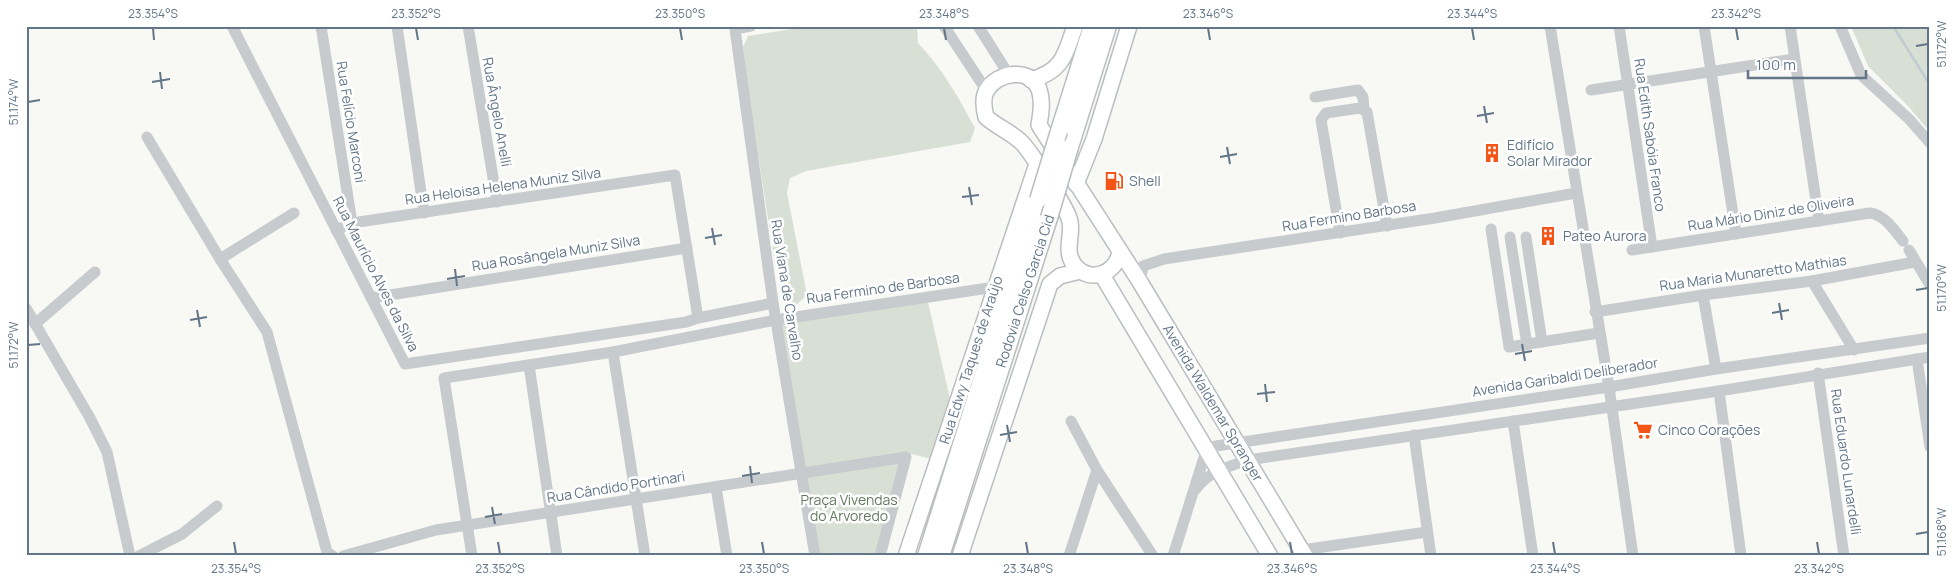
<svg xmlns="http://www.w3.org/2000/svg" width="1956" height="582" viewBox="0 0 1956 582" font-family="Manrope,sans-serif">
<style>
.green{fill:#d8e0d5}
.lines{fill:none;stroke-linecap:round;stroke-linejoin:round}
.stream{stroke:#c1ccd2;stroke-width:2.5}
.major-casing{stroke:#babec2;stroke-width:18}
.highway-casing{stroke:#b9bdc0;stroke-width:19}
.minor{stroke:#c7cbce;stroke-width:11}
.major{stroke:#fff;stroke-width:15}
.highway{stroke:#fff;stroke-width:16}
.highway-bridge-casing{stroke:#b9bdc0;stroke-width:19;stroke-linecap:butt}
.highway-bridge{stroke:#fff;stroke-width:16}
.ticks{fill:none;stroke:#637688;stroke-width:2}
.labels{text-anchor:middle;stroke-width:5;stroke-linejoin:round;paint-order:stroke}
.street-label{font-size:14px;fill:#637688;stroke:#fff}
.poi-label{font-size:14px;fill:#637688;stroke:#fff;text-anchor:start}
.park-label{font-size:14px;fill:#637a5f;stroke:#fff}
.neatline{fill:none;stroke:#637688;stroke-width:2}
.ticks-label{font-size:12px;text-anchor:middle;fill:#637688}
</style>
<rect width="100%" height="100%" fill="#f8f8f4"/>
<!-- green -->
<g class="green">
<path d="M810,26h107l1,17c26,28 39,52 57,85l-5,14 -164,29 -16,7 -3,15 20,102 -12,11 -9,-1 -11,-42 -23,-147 -9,-69 5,-11z"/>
<polygon points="1851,26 1930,26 1930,132 1908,106 1868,66"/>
<polygon points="928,302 950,399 931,459 908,453 803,468 781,323"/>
<polygon points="901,462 875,556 819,556 804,477"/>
</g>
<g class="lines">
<!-- stream -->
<polyline class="stream" points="1893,26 1930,85"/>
<!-- major casing -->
<g class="major-casing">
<g id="major">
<path d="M1031,80c32,-9 34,-25 44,-54"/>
<polyline points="1076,184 1094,139 1129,26"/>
<path d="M1120,252c-4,21 -29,32 -45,14 -13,-16 0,-33 -6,-48 -4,-12 -40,-70 -49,-77 -11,-10 -23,-14 -34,-24 -2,-8 -4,-20 1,-27 10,-18 44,-23 52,-1 4,12 2,24 0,36l101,157 165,274"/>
<polyline points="1102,275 1270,556"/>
<polyline points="906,556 1037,164"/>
<polyline points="960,556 1050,284 1060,276 1080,271"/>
</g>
</g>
<!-- highway casing -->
<g class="highway-casing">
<g id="highway">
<polyline points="1059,131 1092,26"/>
<polyline points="1070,147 1108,26"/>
<polyline points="926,556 1038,200"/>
<polyline points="941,556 1049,218"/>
</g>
</g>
<!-- minor -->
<g class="minor">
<polyline points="232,26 405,364 686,322 698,318 773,303"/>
<polyline points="321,26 352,223"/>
<polyline points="397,26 424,213"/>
<polyline points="468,26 497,202"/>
<polyline points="751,26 735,29 773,303 815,556"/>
<polyline points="944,26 986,90"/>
<polyline points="978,26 1009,75"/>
<polyline points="1550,26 1609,387 1633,556"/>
<polyline points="1619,26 1652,247"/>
<polyline points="1704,26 1736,234"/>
<polyline points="1790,26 1819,221"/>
<polyline points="1840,26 1861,75 1909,119 1930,143"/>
<polyline points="1591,90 1794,59"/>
<polyline points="1315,97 1358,90 1363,97 1364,109"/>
<polyline points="147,137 220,259 267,332 327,552 333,556"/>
<polyline points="1491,229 1509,347 1599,333"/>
<polyline points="336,230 352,223 675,175 698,318"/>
<polyline points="1340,233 1321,120 1326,113 1360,108 1367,112 1387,226"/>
<polyline points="1510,237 1527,345"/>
<polyline points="1526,237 1542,342"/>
<path d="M1632,250l238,-37c15,2 24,17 33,28"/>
<polyline points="1909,250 1930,285"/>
<polyline points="220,259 294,213"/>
<polyline points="1812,281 1854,350"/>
<polyline points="1140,282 1143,266 1164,259 1435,218 1576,193"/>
<polyline points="1703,295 1716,369"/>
<polyline points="371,298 687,248"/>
<polyline points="26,308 90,418 107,452 130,556"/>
<polyline points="1595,312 1703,295 1812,281 1915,262"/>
<polyline points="35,324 95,272"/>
<polyline points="613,352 645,556"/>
<polyline points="1917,359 1930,447"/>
<polyline points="529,365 557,556"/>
<polyline points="1818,373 1844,556"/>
<polyline points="1719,391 1741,556"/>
<polyline points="1071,421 1097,470 1153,556"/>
<polyline points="1513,421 1533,556"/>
<polyline points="1414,435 1431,556"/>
<polyline points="716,487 727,556"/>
<path d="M1196,489c13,-18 32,-22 52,-29l471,-69 211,-34"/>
<polyline points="1302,550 1427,532"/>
<polyline points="139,556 182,534 217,506"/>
<polyline points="343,556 436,530 906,457 880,556"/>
<polyline points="472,556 444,378 613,352 776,320 995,287"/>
<polyline points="1069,556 1097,470"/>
<polyline points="1173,556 1206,451 1216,446 1609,387 1716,369 1930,338"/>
</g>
<!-- major -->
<use href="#major" class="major"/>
<!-- highway -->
<use href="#highway" class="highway"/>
<!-- highway-bridge casing -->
<g class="highway-bridge-casing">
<g id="highway-bridge">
<polyline points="1038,200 1059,131"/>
<polyline points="1049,218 1070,147"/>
</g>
</g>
<!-- highway-bridge -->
<use href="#highway-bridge" class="highway-bridge"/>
</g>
<!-- ticks -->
<path class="ticks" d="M153,28l1,12M416,28l2,12M680,28l2,12M944,28l2,12M1208,28l2,12M1472,28l2,12M1736,28l2,12M1916,46l12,-2M160,72l2,17M152,82l18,-3M28,102l12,-2M1484,106l3,17M1477,116l17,-3M1227,147l3,17M1220,157l17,-3M969,187l3,18M962,197l17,-2M712,228l3,17M705,238l17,-3M455,269l2,17M447,279l18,-3M1916,290l12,-2M1779,303l3,17M197,310l3,17M1772,313l17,-3M190,320l17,-3M1522,344l3,17M28,345l12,-1M1515,354l17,-3M1265,384l2,18M1257,394l18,-2M1007,425l3,17M1000,435l17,-3M750,466l2,17M742,476l18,-3M492,507l3,17M485,517l17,-3M1916,534l12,-2M234,542l2,12M498,542l2,12M762,542l2,12M1026,542l2,12M1290,542l2,12M1553,542l2,12M1817,542l2,12"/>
<!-- icons -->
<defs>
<g id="building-bare" transform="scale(1.5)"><path d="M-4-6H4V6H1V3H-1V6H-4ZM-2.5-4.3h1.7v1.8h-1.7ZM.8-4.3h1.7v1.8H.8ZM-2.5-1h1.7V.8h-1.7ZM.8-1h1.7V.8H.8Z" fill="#f55417" stroke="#fff" stroke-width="2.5" paint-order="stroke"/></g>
<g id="fuel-bare" transform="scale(1.5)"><path d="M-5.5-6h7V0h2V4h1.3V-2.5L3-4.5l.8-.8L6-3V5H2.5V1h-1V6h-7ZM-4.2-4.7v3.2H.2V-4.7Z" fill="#f55417" stroke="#fff" stroke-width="2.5" paint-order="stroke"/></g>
<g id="supermarket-bare" transform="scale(1.5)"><path d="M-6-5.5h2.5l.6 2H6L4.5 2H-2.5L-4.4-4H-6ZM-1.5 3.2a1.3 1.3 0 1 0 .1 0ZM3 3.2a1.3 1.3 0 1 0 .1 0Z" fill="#f55417" stroke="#fff" stroke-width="2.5" paint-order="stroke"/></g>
</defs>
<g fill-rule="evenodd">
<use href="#building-bare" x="1492" y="153"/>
<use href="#fuel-bare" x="1114" y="181"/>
<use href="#building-bare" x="1548" y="236"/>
<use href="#supermarket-bare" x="1643" y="430"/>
</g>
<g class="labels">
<!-- street labels -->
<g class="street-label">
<text transform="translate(497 112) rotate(80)" y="5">Rua Ângelo Anelli</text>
<text transform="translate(351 122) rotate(81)" y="5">Rua Felício Marconi</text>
<text transform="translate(1650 135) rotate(82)" y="5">Rua Edith Sabóia Franco</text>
<text transform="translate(503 186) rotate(-8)" y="5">Rua Heloisa Helena Muniz Silva</text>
<text transform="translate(1771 213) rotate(-9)" y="5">Rua Mário Diniz de Oliveira</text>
<text transform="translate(1349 216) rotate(-9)" y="5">Rua Fermino Barbosa</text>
<text transform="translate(556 253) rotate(-9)" y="5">Rua Rosângela Muniz Silva</text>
<text transform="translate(1753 273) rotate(-8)" y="5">Rua Maria Munaretto Mathias</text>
<text transform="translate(376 274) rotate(63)" y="5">Rua Maurício Alves da Silva</text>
<text transform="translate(883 288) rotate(-8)" y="5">Rua Fermino de Barbosa</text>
<text transform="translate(787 290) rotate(81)" y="5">Rua Viana de Carvalho</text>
<text transform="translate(1025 291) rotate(-72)" y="5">Rodovia Celso Garcia Cid</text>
<text transform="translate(971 360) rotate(-72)" y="5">Rua Edwy Taques de Araújo</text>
<text transform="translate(1565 377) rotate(-9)" y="5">Avenida Garibaldi Deliberador</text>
<text transform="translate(1213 403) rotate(59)" y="5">Avenida Waldemar Spranger</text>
<text transform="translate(1846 462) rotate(82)" y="5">Rua Eduardo Lunardelli</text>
<text transform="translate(616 487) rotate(-9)" y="5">Rua Cândido Portinari</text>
</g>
<!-- poi labels -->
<g class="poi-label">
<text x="1507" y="150">Edifício<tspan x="1507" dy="16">Solar Mirador</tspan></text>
<text x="1129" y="186">Shell</text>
<text x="1563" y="241">Pateo Aurora</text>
<text x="1658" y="435">Cinco Corações</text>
</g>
<!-- park labels -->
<g class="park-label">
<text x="849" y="505">Praça Vivendas<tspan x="849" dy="16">do Arvoredo</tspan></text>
</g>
</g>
<!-- border -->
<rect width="1956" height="582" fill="none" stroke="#ffffff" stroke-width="55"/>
<!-- scale -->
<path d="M1748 70v8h118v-8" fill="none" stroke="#637688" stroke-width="2.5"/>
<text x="1756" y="70" font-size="15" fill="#637688" stroke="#ffffff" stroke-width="4" paint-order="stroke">100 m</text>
<rect x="28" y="28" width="1900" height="526" class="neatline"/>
<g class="ticks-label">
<text x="153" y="18">23.354°S</text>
<text x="416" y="18">23.352°S</text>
<text x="680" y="18">23.350°S</text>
<text x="944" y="18">23.348°S</text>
<text x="1208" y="18">23.346°S</text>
<text x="1472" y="18">23.344°S</text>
<text x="1736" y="18">23.342°S</text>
<text transform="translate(1942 44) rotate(-90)" y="4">51.172°W</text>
<text transform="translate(14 102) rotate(-90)" y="4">51.174°W</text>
<text transform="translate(1942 288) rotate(-90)" y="4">51.170°W</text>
<text transform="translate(14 345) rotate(-90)" y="4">51.172°W</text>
<text transform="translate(1942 532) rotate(-90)" y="4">51.168°W</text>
<text x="236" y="573">23.354°S</text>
<text x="500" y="573">23.352°S</text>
<text x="764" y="573">23.350°S</text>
<text x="1028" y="573">23.348°S</text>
<text x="1292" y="573">23.346°S</text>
<text x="1555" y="573">23.344°S</text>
<text x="1819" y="573">23.342°S</text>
</g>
</svg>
